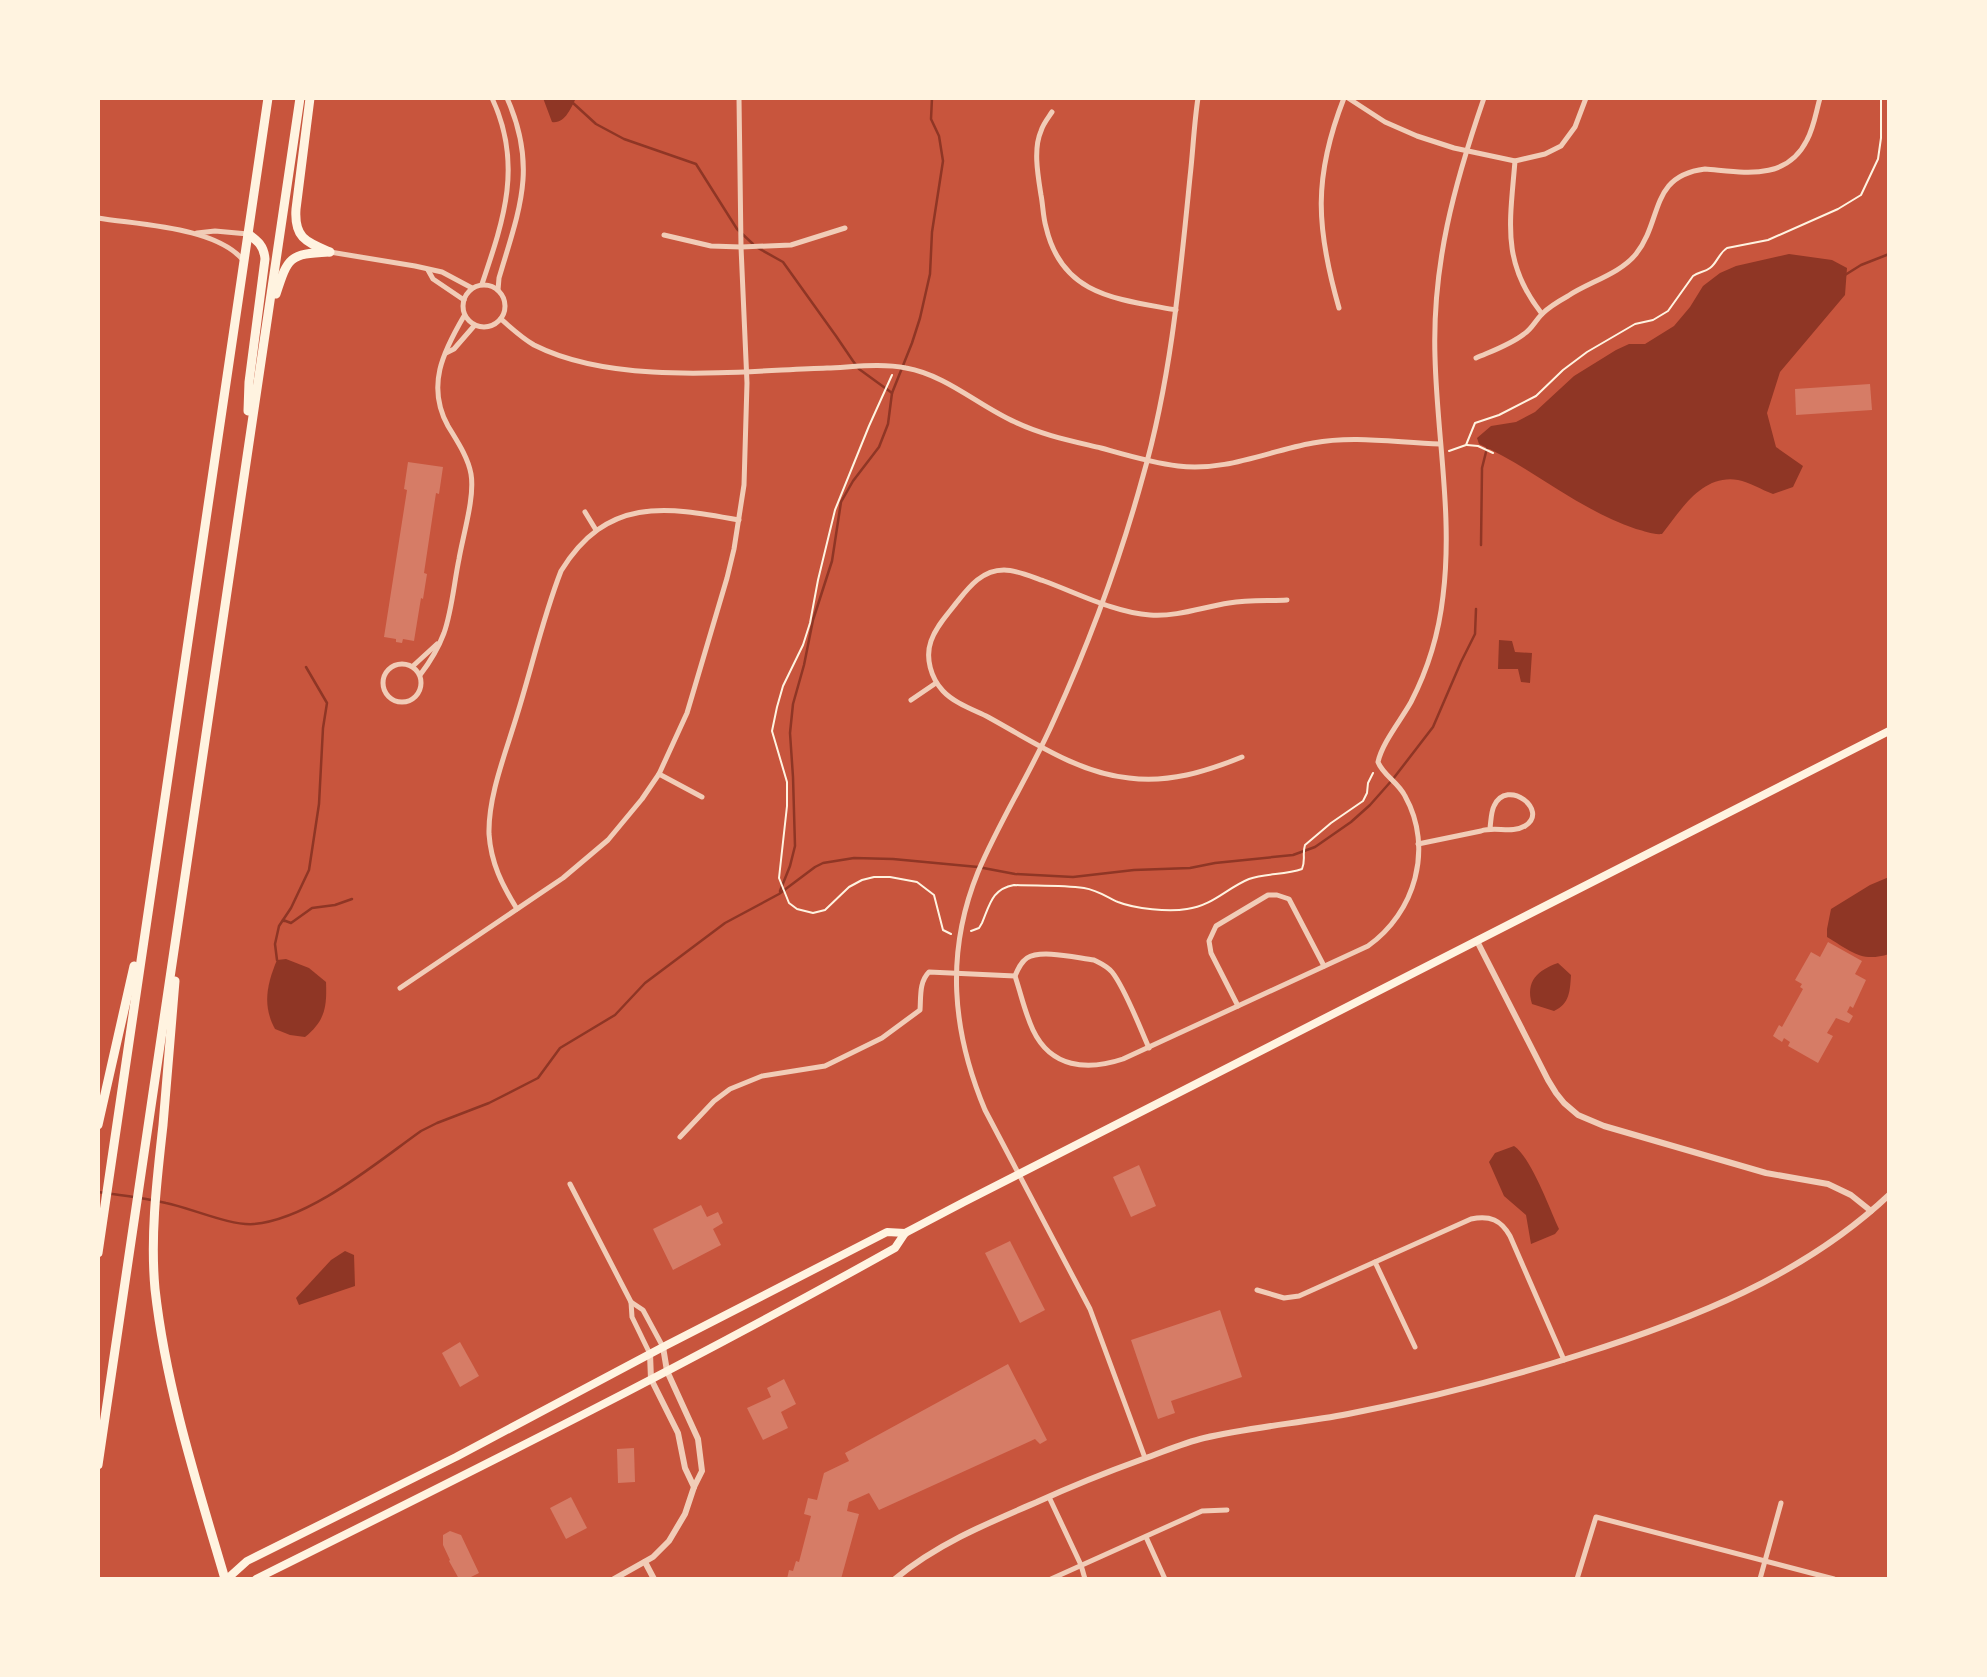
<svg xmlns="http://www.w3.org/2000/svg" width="1987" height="1677" viewBox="0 0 1987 1677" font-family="'DejaVu Sans',sans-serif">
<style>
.water{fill:#8f3625}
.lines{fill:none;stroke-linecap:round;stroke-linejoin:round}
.stream{stroke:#8f3625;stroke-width:2.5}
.building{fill:#d67c66}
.path{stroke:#fff3e0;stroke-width:2}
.minor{stroke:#f1ccb7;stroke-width:5}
.tertiary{stroke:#f1ccb7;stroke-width:6}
.primary{stroke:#fff3e0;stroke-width:8}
.trunk{stroke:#fff3e0;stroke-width:9}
</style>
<rect width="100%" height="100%" fill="#c8553d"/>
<!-- water -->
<g class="water">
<path d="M543,98h33c-5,10 -11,26 -24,24z"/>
<path d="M1789,254l43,6 15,8 -2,27 -65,77 -13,41 9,34 27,19 -10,21 -20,7c-11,-4 -24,-12 -35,-14 -36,-6 -57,30 -76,54 -9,1 -17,-3 -26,-5 -57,-19 -103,-61 -157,-85l-2,-6 14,-12 25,-4 19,-10 39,-36 42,-26 13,-6h16l29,-18 16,-19 13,-21 17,-13 16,-7z"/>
<polygon points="1499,640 1512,641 1515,652 1532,653 1530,683 1521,682 1518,669 1498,669"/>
<path d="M1889,877v77c-28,9 -38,-3 -62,-17v-8l4,-20 39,-24z"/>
<path d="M286,959l23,9 17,14c1,25 -1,39 -21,55l-15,-2 -15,-6c-13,-24 -8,-45 2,-69z"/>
<path d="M1558,963l13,12c-1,15 -1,29 -17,36l-22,-7c-7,-23 6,-34 26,-41z"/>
<path d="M1514,1146c17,11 36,64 45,83l-4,5 -24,10 -5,-29 -22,-19 -15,-34 6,-9z"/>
<polygon points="345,1251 354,1255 355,1286 299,1305 296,1298 331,1260"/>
</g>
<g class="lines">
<!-- stream -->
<g class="stream">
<polyline points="573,103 596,124 624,139 696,164 737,229 753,244"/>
<polyline points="758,248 783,262 836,336 853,361 859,369 892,393"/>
<polyline points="1845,275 1861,265 1889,254"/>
<polyline points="1481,545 1482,468 1487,448 1491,447"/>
<polyline points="98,877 98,904"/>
<polyline points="780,891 790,866 795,846 793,777 790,733 793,704 804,665 813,620 832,561 841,502 853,481 879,447 888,424 892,393 912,343 920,318 930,274 932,232 943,161 939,136 931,119 932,98"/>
<polyline points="284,921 283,920 291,923 312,908 335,905 352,899"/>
<polyline points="277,960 275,944 279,926 291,908 309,870 319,804 323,728 327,703 306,667"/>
<path d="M98,1192c23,3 46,6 68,11 25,5 64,23 88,21 56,-5 122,-61 167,-93l16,-8 52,-20 49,-25 22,-30 55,-33 30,-32 80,-60 54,-29 36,-27 8,-4 31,-5 39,1 85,8 37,7 58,3 61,-7 56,-2 25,-5 78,-8 22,-8 36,-25 19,-17 23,-26 40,-52 28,-65 14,-28 1,-25"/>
</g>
</g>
<!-- building -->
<g class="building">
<polygon points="1870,384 1872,410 1796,415 1795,389"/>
<polygon points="408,462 443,467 439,494 436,493 424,573 427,574 423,599 421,598 414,641 403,639 402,643 396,642 396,639 384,637 407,490 404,489"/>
<polygon points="1828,942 1862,961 1855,974 1866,980 1853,1008 1850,1006 1847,1012 1853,1016 1849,1023 1836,1018 1827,1033 1833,1036 1818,1063 1788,1046 1790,1042 1784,1038 1782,1042 1773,1036 1779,1025 1782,1027 1803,989 1800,987 1802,984 1795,980 1811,952 1820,957"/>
<polygon points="1139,1165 1156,1206 1131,1217 1113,1177"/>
<polygon points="701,1205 707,1217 718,1212 723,1223 713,1229 721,1245 673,1270 653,1229"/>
<polygon points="1010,1241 1045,1310 1020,1323 985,1253"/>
<polygon points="1220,1310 1242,1377 1171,1401 1175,1413 1158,1419 1131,1340"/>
<polygon points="460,1342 479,1376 460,1387 442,1353"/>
<polygon points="1008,1364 1047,1440 1040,1444 1035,1439 879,1510 869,1493 849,1502 847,1511 859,1514 841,1579 787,1579 789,1570 793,1571 796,1561 799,1562 811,1516 804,1514 808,1498 817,1500 824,1473 849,1461 845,1453"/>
<polygon points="784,1379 796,1404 781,1412 788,1428 763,1440 747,1408 771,1397 767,1388"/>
<polygon points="634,1448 635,1482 618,1483 617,1449"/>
<polygon points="571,1497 587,1528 566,1539 550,1508"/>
<polygon points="450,1531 461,1535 479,1573 467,1579 459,1579 449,1561 450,1560 443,1545 443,1535"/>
</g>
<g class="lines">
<!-- path -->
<g class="path">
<polyline points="892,375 869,426 835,510 818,580 810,623 803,645 783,686 777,707 772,731 787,782 787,806 779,878 789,903 797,909 813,913 825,910 849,887 862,880 874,877 890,877 917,882 934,895 943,930 951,934"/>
<polyline points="1467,445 1478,446 1493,453"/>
<path d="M1449,451l17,-6 9,-22 24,-8 37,-19 27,-26 24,-18 48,-28 18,-4 15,-9 25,-35c5,-4 12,-4 17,-8 7,-5 9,-15 17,-20l41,-8 70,-31 23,-14 17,-36 3,-21v-40"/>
<path d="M971,931l8,-3 3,-5c8,-19 10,-34 32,-38 23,1 47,0 70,3 13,2 23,9 34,14 17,7 51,10 69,7 25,-3 40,-21 62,-30 17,-6 36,-4 53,-10 4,-10 0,-14 3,-24l26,-22 32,-22 4,-8 1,-10 5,-10"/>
</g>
<!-- minor -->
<g class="minor">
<polyline points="1348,98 1385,122 1417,136 1454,148 1515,161 1545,154 1561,146 1575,127 1586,98"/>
<path d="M1052,112c-4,6 -9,12 -11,19 -8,18 -3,45 0,64 2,10 2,22 5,32 16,69 71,72 130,83"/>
<path d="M1515,161c-5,62 -14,101 27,153"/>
<path d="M98,218c42,7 117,9 145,42"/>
<polyline points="197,233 215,231 248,234"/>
<polyline points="664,235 711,246 741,247 791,245 845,228"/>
<polyline points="330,252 415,266 442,272 472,288"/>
<polyline points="428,270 433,279 464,300"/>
<path d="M482,284c22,-65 41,-120 10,-186"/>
<circle cx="484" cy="306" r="21"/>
<path d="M498,290l1,-12c20,-68 39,-110 8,-180"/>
<path d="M1339,308c-23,-80 -26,-131 5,-210"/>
<path d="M501,319c10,9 21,19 33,26 81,41 204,26 293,23 26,-1 54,-5 79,0 40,7 73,38 109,54 27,13 57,19 86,26 25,7 51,15 77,18 47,6 90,-15 135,-23 42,-8 85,0 127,1"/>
<polyline points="446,353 454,349 474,326"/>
<path d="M1476,358c16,-7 34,-13 48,-24 8,-5 11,-13 18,-20 7,-7 17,-13 26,-18 21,-14 52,-22 68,-42 27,-34 13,-78 69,-85 38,3 81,13 102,-29 7,-13 9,-28 13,-42"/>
<polyline points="585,512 596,530"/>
<circle cx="402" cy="683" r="19"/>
<polyline points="413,666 437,644"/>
<path d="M420,675c10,-13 18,-26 24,-42 8,-23 10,-50 15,-74 4,-24 16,-62 12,-85 -3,-17 -14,-33 -23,-48 -22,-40 -5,-74 16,-110"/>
<polyline points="911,700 936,683"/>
<path d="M1242,757c-37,15 -73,26 -113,21 -51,-5 -97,-37 -141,-61 -14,-7 -34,-14 -45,-26 -12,-13 -18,-33 -12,-50 5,-15 17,-27 26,-39 12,-15 25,-32 47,-32 13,0 28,7 40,11 33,12 72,32 106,34 27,2 53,-8 79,-12 19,-3 39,-2 58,-3"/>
<polyline points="659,774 702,797"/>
<path d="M1418,844l63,-13c14,-5 31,3 44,-5 25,-15 -18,-49 -31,-20 -3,6 -3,15 -4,22"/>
<path d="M517,909c-15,-24 -26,-46 -28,-75 -1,-38 17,-82 28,-119 15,-48 26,-98 44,-144 46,-74 103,-65 178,-51"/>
<path d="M1015,976c3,-7 6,-14 12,-18 14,-9 50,0 67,2 6,3 13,6 18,12 13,16 28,56 37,76"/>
<polyline points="400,988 563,878 608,840 642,799 659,774 687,713 727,578 734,549 744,485 747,383 741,247 739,98"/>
<polyline points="1238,1006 1211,953 1209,941 1216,926 1268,895 1277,895 1289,899 1324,966"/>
<path d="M680,1137l34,-36 16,-12 32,-13 63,-10 57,-28 38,-28c1,-13 -1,-28 9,-38l86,4c6,18 10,37 18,54 18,38 54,41 90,29l245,-113c47,-33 66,-98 37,-150 -7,-14 -22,-21 -27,-34 4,-19 23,-42 33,-60 17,-33 28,-70 32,-106 10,-80 -6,-159 -8,-239 -3,-92 19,-172 49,-259"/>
<polyline points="570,1184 631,1302 632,1317 650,1354"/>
<polyline points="1375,1262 1415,1347"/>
<path d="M1257,1290l27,8 15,-2 172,-77c19,-4 30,1 39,17l54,124"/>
<polyline points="631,1302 643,1310 663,1347"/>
<path d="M1145,1458l-55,-149 -105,-199c-33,-79 -40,-157 -7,-238 22,-52 53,-100 76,-152 36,-79 66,-160 89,-244 28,-97 37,-199 47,-299 3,-26 4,-53 8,-79"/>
<polyline points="1049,1497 1081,1565 1085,1579"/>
<polyline points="1146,1537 1165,1579"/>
<polyline points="1051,1579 1202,1511 1227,1510"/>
<polyline points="1577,1579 1596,1517 1834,1579"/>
<polyline points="1760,1579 1781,1503"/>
</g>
<!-- tertiary -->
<g class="tertiary">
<polyline points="1477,941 1548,1080 1556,1093 1564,1103 1578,1115 1604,1126 1766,1173 1828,1184 1851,1195 1871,1211"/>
<polyline points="650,1354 651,1379 678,1433 685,1468 694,1487"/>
<polyline points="645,1562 654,1579"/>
<polyline points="614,1579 653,1557 669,1541 685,1514 694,1487 702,1471 698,1439 667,1371 663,1347"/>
<path d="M895,1579c42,-35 93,-56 142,-77 35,-16 70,-30 106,-43 20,-7 40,-16 61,-21 47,-11 97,-15 144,-24 78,-15 156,-35 231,-59 112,-35 224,-79 310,-160"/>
</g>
<!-- primary -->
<g class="primary">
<polyline points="227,1579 247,1561 456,1457 663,1347 887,1232 905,1233"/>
<path d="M256,1579c215,-107 430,-214 639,-331l10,-15 59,-31 925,-471"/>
</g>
<!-- trunk -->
<g class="trunk">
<path d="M310,98l-14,111c-2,29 10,33 34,43"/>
<path d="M248,234c10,7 16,12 17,25l-16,123 -1,29"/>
<path d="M276,294c12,-37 13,-40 53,-42"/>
<path d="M175,981c-4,48 -8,96 -12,144 -6,54 -13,110 -8,164 11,99 42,195 70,290"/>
<polyline points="98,1125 134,966"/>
<polyline points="98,1253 268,98"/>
<polyline points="98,1465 300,98"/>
</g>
</g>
<!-- border -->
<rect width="1987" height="1677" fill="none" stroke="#fff3e0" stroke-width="200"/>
</svg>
